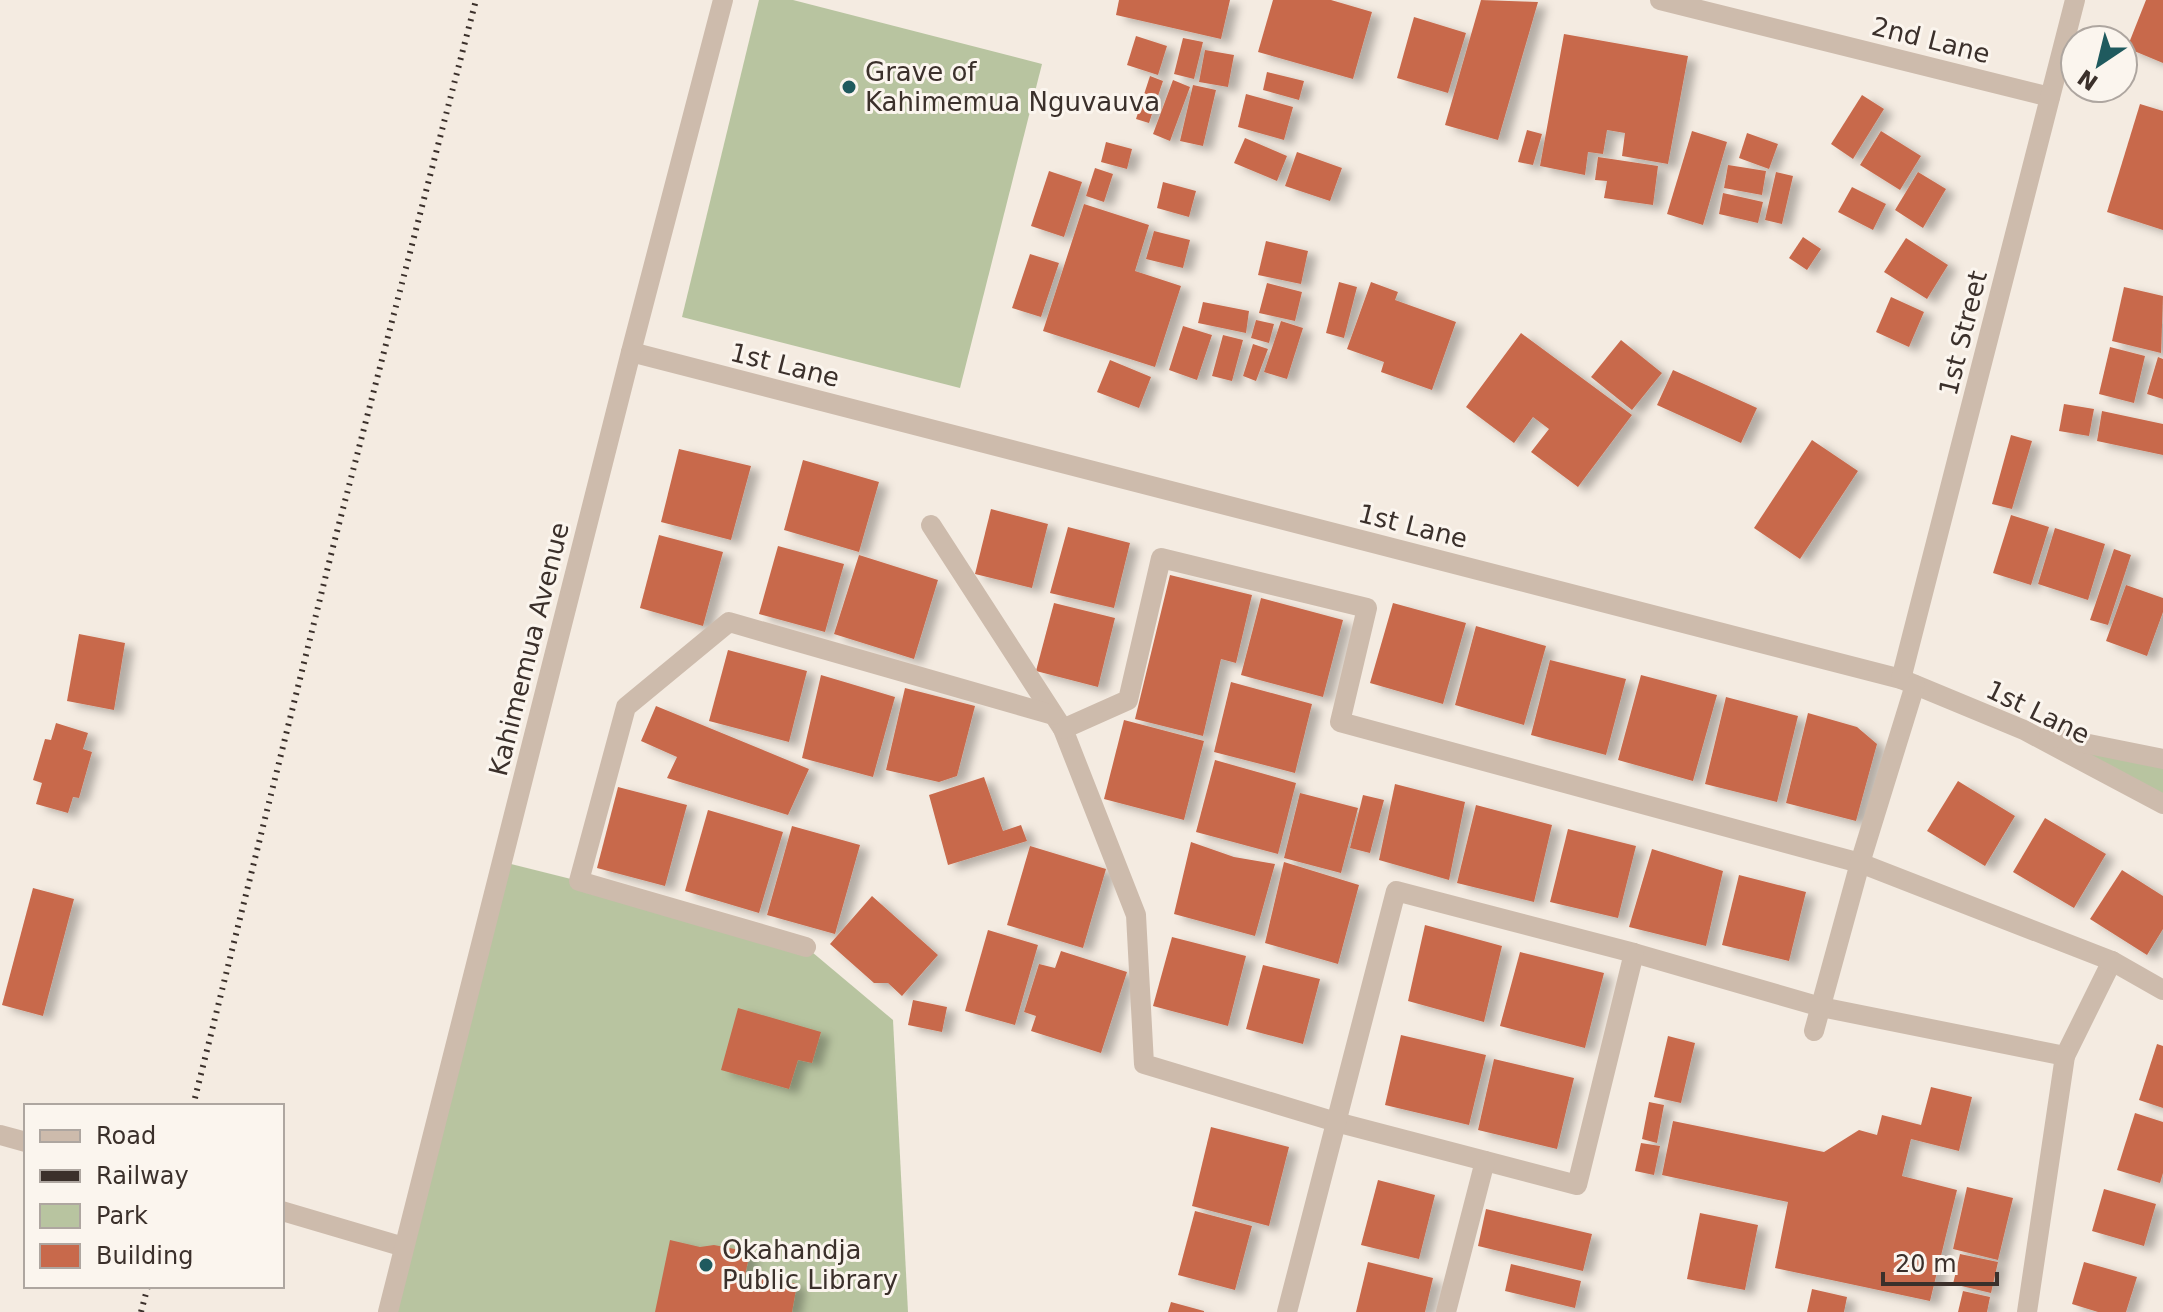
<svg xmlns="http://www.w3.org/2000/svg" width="2163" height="1312" viewBox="0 0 2163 1312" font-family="'DejaVu Sans',sans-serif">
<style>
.green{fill:#b8c4a0}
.building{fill:#c8694b;filter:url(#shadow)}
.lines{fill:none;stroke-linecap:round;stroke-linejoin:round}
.street{stroke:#cdbbac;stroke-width:20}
.rail{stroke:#3b302b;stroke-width:6;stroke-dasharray:2 6;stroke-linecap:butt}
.poi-dot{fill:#1f5a5e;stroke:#fbf5ee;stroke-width:3}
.labels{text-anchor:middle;stroke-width:6;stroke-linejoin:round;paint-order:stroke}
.street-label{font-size:26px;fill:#3b302b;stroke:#fbf5ee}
.poi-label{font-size:26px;fill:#3b302b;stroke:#fbf5ee;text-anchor:start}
</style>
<defs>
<filter id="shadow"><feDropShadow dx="9" dy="5" stdDeviation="4" flood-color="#0004"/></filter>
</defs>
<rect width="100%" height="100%" fill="#f4ebe1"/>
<!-- green -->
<g class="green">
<polygon points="759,0 793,0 1042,64 960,388 682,317"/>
<polygon points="2024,730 2163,759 2163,804"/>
<polygon points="503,862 579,881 806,947 893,1020 908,1312 388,1312"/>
</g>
<!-- building -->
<g class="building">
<polygon points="1119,0 1230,0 1221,39 1116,15"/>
<polygon points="1273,0 1331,0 1372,12 1353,79 1258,52"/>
<polygon points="1481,0 1538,2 1498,140 1445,125"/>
<polygon points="2146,0 2163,0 2163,63 2127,48"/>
<polygon points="1414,17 1466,33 1448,93 1397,78"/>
<polygon points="1564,34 1688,56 1668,164 1622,156 1625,133 1607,130 1603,154 1588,152 1585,175 1540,166"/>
<polygon points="1136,36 1167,46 1158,75 1127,65"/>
<polygon points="1183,38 1203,42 1194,79 1174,74"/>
<polygon points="1205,50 1234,55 1228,87 1199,82"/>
<polygon points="1267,72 1304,81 1299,100 1263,90"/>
<polygon points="1150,76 1163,81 1149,123 1136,119"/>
<polygon points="1173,80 1190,87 1170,141 1153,134"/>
<polygon points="1193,85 1216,90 1203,146 1180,141"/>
<polygon points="1246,94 1293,107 1284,140 1238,127"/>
<polygon points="1862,95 1884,109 1853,159 1831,144"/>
<polygon points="2140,104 2163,111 2163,230 2107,212"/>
<polygon points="1527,130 1542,134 1533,165 1518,162"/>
<polygon points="1692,131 1727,142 1703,225 1667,214"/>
<polygon points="1881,131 1921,156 1900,190 1860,165"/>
<polygon points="1747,133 1778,144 1769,169 1739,158"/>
<polygon points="1245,138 1287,156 1277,181 1234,163"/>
<polygon points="1106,142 1132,149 1127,169 1101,162"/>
<polygon points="1297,152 1342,168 1330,201 1285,186"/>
<polygon points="1598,157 1658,166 1653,205 1604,198 1607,181 1595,180"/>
<polygon points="1728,165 1766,171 1762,195 1724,188"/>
<polygon points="1095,168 1113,174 1104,202 1086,196"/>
<polygon points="1049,171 1082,182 1064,237 1031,226"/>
<polygon points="1776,172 1793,176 1782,224 1765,220"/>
<polygon points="1918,172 1946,189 1923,228 1895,210"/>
<polygon points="1163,182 1196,191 1189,217 1157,208"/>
<polygon points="1852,187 1886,204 1873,230 1838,212"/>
<polygon points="1723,193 1763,202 1758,223 1719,214"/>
<polygon points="1084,204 1149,225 1135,271 1181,286 1155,367 1043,331"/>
<polygon points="1154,231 1190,240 1183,268 1146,259"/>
<polygon points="1803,237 1821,249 1807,270 1789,258"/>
<polygon points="1906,238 1948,265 1927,299 1884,272"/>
<polygon points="1266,241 1308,251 1301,284 1258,275"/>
<polygon points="1030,254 1059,263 1041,317 1012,308"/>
<polygon points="1339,282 1357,287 1344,338 1326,333"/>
<polygon points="1371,282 1398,292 1395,300 1456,322 1432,390 1381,372 1384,362 1347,349"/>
<polygon points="1267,283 1302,292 1295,321 1259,313"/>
<polygon points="2124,287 2163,296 2161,353 2112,341"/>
<polygon points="1891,297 1924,312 1909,347 1876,332"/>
<polygon points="1203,302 1249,311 1246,333 1198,323"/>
<polygon points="1256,320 1274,324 1269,343 1251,338"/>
<polygon points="1281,321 1303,328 1287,379 1264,372"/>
<polygon points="1183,326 1212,335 1197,380 1169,370"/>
<polygon points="1521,333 1632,415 1578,487 1531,452 1549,429 1533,417 1514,443 1466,407"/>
<polygon points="1223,335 1243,340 1232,381 1212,376"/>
<polygon points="1621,340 1662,373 1632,410 1591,377"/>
<polygon points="1253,344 1268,349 1256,381 1243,376"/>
<polygon points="2110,347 2145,356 2134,403 2099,394"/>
<polygon points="2158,357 2163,359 2163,399 2147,394"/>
<polygon points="1110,360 1151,377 1139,408 1097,392"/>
<polygon points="1673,370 1757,408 1741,443 1657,405"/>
<polygon points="2064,404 2094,409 2089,436 2059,431"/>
<polygon points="2102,411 2163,424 2163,455 2097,441"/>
<polygon points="2011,435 2032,441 2012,509 1992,504"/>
<polygon points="1812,440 1858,471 1800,559 1754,528"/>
<polygon points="679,449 751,466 731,540 661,522"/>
<polygon points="803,460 879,482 859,552 784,530"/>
<polygon points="991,509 1048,524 1032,588 975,574"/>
<polygon points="2011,515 2049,527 2031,585 1993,573"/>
<polygon points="1068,527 1130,543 1114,608 1050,593"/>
<polygon points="2055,528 2105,544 2088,600 2038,584"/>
<polygon points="659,535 723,552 703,626 640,608"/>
<polygon points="778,546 844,564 825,632 759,614"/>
<polygon points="2114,549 2131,555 2108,625 2090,620"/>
<polygon points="859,555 938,580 914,659 834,634"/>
<polygon points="1170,575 1252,595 1236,663 1221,659 1203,736 1135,719"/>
<polygon points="2126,585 2163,598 2163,612 2147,656 2106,641"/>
<polygon points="1261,598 1343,620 1323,697 1241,675"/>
<polygon points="1054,603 1115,618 1098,687 1036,671"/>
<polygon points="1393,603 1466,623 1443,704 1370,683"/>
<polygon points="1476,626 1546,646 1524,725 1455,705"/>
<polygon points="79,634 125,643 114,710 67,701"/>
<polygon points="728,650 807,671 789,742 709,721"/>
<polygon points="1550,660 1626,679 1606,755 1531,735"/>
<polygon points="821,675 895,697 873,777 802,758"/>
<polygon points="1641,675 1717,695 1693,781 1618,760"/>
<polygon points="1231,682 1312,704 1295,773 1214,752"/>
<polygon points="905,688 975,706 957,776 939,782 886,770"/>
<polygon points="1726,697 1798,716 1777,802 1705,784"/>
<polygon points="656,706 809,769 788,815 667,778 677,757 641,741"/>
<polygon points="1808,713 1857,727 1877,744 1856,821 1786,803"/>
<polygon points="1124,720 1204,741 1184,820 1104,799"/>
<polygon points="56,723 88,733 83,749 92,752 79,798 73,797 68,813 36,804 42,783 33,780 45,739 51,740"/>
<polygon points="1215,760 1296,783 1278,854 1196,832"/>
<polygon points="984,777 1003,831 1021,825 1027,841 948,865 929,795"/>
<polygon points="1958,781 2015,816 1985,866 1927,831"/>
<polygon points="1395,784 1465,802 1449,880 1379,860"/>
<polygon points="618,787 687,805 665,886 597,868"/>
<polygon points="1300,793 1358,808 1341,873 1284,858"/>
<polygon points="1363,795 1384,800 1370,853 1350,848"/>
<polygon points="1476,805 1552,825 1534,902 1457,883"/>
<polygon points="708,810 783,832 759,913 685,891"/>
<polygon points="2045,818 2106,854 2074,908 2013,872"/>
<polygon points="792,826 860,845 835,934 767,915"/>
<polygon points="1568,829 1636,846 1618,918 1550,902"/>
<polygon points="1191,842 1234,857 1275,864 1255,936 1174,914"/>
<polygon points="1030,846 1106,869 1083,948 1007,925"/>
<polygon points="1652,849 1723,871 1706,946 1629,927"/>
<polygon points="1284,862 1359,885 1338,964 1265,943"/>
<polygon points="2122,870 2163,896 2163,929 2147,955 2090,919"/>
<polygon points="1739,875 1806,892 1789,961 1722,945"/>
<polygon points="33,888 74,899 43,1016 2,1005"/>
<polygon points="872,896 938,955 902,996 888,983 874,983 830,944"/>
<polygon points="1425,925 1502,946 1484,1022 1408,1001"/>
<polygon points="988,930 1038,945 1015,1025 965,1011"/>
<polygon points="1172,937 1246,956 1228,1026 1153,1006"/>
<polygon points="1061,951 1127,972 1101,1053 1031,1031 1036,1016 1024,1012 1039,964 1055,968"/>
<polygon points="1520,952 1604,973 1585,1048 1500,1026"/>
<polygon points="1263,965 1320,979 1303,1044 1246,1029"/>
<polygon points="913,1000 947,1007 942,1032 908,1025"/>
<polygon points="738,1008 821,1032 812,1063 798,1060 789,1089 721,1070"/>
<polygon points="1401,1035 1486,1055 1469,1125 1385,1105"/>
<polygon points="1668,1036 1695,1043 1681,1103 1654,1097"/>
<polygon points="2157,1044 2163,1046 2163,1108 2139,1100"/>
<polygon points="1494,1059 1574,1078 1557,1149 1478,1130"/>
<polygon points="1931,1087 1972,1097 1959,1151 1911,1139 1902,1176 1957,1190 1930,1301 1775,1268 1788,1202 1662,1175 1673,1121 1824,1152 1859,1130 1877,1135 1882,1115 1921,1125"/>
<polygon points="1649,1102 1664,1105 1657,1143 1642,1139"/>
<polygon points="2135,1113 2163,1122 2163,1173 2160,1183 2117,1170"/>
<polygon points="1211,1127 1289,1147 1269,1226 1192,1206"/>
<polygon points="1641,1143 1660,1146 1654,1175 1635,1171"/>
<polygon points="1378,1180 1435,1195 1419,1259 1361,1245"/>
<polygon points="1967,1187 2013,1198 1998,1260 1953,1249"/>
<polygon points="2104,1189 2156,1204 2144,1246 2092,1231"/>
<polygon points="1486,1209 1592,1234 1583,1271 1478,1246"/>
<polygon points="1195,1211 1252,1226 1235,1290 1178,1275"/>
<polygon points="1700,1213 1758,1225 1745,1290 1687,1279"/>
<polygon points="670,1240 700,1247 714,1245 750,1252 743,1285 760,1289 762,1277 797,1284 792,1312 655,1312"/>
<polygon points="1960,1254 1998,1262 1991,1293 1953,1284"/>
<polygon points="1368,1262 1433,1278 1425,1312 1356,1312"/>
<polygon points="2084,1262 2137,1277 2126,1312 2098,1312 2072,1304"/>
<polygon points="1511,1264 1581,1281 1575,1308 1505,1291"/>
<polygon points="1812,1289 1847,1297 1844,1312 1807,1312"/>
<polygon points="1963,1291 1990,1297 1987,1312 1958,1312"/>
<polygon points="1171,1302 1204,1311 1204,1312 1168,1312"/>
</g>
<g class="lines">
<!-- street -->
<g class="street">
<polyline points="1660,0 2050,97"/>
<polyline points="631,352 1901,679 2024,730 2163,804"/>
<polyline points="931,525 1063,729 1136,915 1144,1064 1336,1122 1577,1185 1634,953 1821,1007 2065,1056 2112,961"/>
<polyline points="1901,679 2075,0"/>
<polyline points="1063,729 1128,700 1161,558 1367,608 1340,722 1860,863 2112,961 2163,990"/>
<polyline points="2049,736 2163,759"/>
<polyline points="806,947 579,881 626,707 729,622 1053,715"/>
<polyline points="1814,1031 1860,863 1915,685"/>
<polyline points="0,1135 26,1142"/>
<polyline points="282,1211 404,1247"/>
<polyline points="388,1312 631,352 723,0"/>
<polyline points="1287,1312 1396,891 1634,953"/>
<polyline points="1446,1312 1485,1161"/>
<polyline points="2027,1312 2065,1056"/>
</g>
<!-- rail -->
<g class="rail">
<polyline points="193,1106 333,547 476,0"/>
<polyline points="141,1312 148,1286"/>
</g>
</g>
<!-- markers -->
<g class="poi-dot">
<circle cx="849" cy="87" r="8"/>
<circle cx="706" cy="1265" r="8"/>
</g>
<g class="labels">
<!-- street labels -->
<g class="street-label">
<text transform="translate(1931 40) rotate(14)" y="9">2nd Lane</text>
<text transform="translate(1963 333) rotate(-76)" y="9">1st Street</text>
<text transform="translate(785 365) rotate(14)" y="9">1st Lane</text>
<text transform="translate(1413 526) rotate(14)" y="9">1st Lane</text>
<text transform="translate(529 649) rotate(-76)" y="9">Kahimemua Avenue</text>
<text transform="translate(2038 712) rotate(26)" y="9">1st Lane</text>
</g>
<!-- poi labels -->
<g class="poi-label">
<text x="865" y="81">Grave of<tspan x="865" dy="30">Kahimemua Nguvauva</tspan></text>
<text x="722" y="1259">Okahandja<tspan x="722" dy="30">Public Library</tspan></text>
</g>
</g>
<!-- legend -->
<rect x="24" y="1104" width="260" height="184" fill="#fbf5ee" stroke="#aea6a0" stroke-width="2"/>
<rect x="40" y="1130" width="40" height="12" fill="#cdbbac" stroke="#aea6a0" stroke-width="2"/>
<text x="96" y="1144" font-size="24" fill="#3b302b">Road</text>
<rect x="40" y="1170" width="40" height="12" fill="#3b302b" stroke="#aea6a0" stroke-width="2"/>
<text x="96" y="1184" font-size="24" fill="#3b302b">Railway</text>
<rect x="40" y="1204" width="40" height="24" fill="#b8c4a0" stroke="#aea6a0" stroke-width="2"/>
<text x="96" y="1224" font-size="24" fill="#3b302b">Park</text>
<rect x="40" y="1244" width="40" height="24" fill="#c8694b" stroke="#aea6a0" stroke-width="2"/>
<text x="96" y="1264" font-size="24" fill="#3b302b">Building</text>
<!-- north arrow -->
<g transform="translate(2099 64) rotate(215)"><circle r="38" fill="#fbf5ee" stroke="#aea6a0" stroke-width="2"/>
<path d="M0-6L14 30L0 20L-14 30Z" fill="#1f5a5e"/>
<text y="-12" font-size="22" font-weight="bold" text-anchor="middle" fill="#3b302b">N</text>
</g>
<!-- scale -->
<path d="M1883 1272v12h114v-12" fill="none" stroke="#3b302b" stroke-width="4"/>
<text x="1895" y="1272" font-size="24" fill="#3b302b" stroke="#fbf5ee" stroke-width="6" paint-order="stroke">20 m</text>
</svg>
